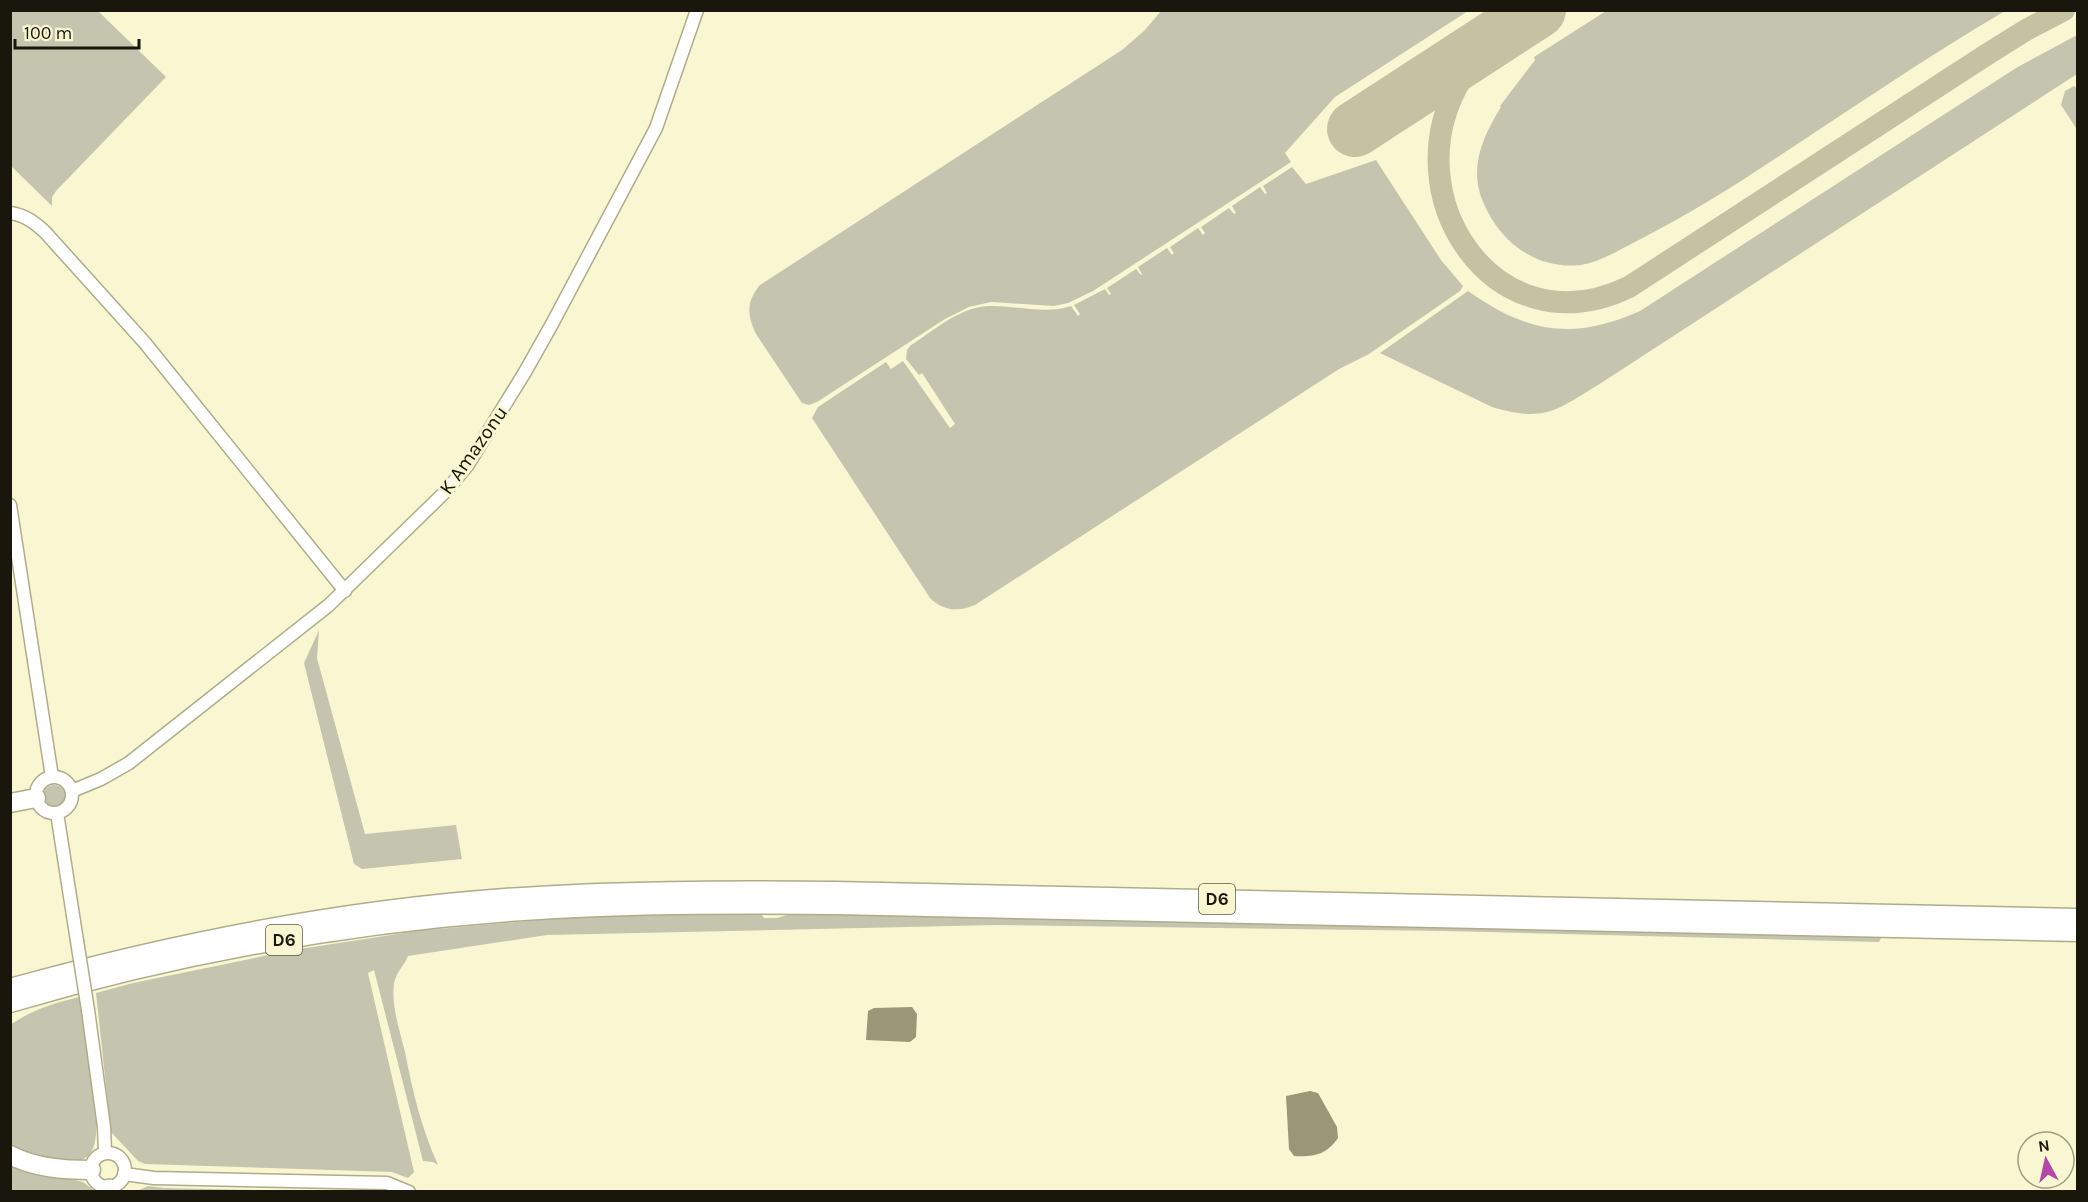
<svg xmlns="http://www.w3.org/2000/svg" width="2088" height="1202" viewBox="0 0 2088 1202" font-family="Karla,sans-serif">
<style>
.green{fill:#c5c4ae}
.water{fill:#9a9777}
.lines{fill:none;stroke-linecap:round;stroke-linejoin:round}
.taxiway{stroke:#c4c2a3;stroke-width:22}
.runway{stroke:#c4c2a3;stroke-width:56}
.minor-casing{stroke:#afac8a;stroke-width:15}
.major-casing{stroke:#afac8a;stroke-width:18}
.highway-casing{stroke:#afac8a;stroke-width:21}
.minor{stroke:#fff;stroke-width:12}
.major{stroke:#fff;stroke-width:15}
.highway{stroke:#fff;stroke-width:18}
.minor-bridge-casing{stroke:#afac8a;stroke-width:15;stroke-linecap:butt}
.minor-bridge{stroke:#fff;stroke-width:12}
.labels{text-anchor:middle;stroke-width:6;stroke-linejoin:round;paint-order:stroke}
.shield{fill:#f9f7d2;stroke:#5c5a47;stroke-width:1.5}
.shield-label{font-size:18px;font-weight:bold;fill:#19170b}
.street-label{font-size:20px;fill:#19170b;stroke:#f9f7d2}
</style>
<rect width="100%" height="100%" fill="#f9f7d2"/>
<!-- green -->
<g class="green">
<polygon points="10,11 98,11 166,77 56,191 52,197 52,206 11,166"/>
<path d="M1161,11h307l-133,86 -50,56 6,9 -198,129 -25,12 -14,3 -63,-4 -22,5 -24,12 -128,83 -8,3 -7,-2 -46,-69c-9,-19 -10,-32 4,-49l362,-235 22,-19z"/>
<path d="M1606,11v-1l399,1c-90,53 -176,113 -264,170 -35,22 -69,42 -106,61 -18,9 -35,20 -54,23 -44,5 -80,-22 -97,-61 -16,-35 -2,-66 17,-97l-1,-1 35,-46 -1,-3z"/>
<path d="M2077,35v39l-479,311c-44,27 -55,37 -106,22l-112,-54 88,-62c60,42 104,50 172,20l376,-243z"/>
<polygon points="2074,86 2078,89 2078,126 2076,128 2061,105 2065,91"/>
<path d="M1376,160l65,100 22,26 -3,5 -91,63 -30,15 -364,236c-16,7 -32,6 -45,-7l-118,-180 6,-11 68,-45 5,7 12,-8 47,67 5,-4 -33,-51 -3,2 -13,-16 1,-9 3,-4c23,-15 50,-39 78,-40 28,-1 56,9 83,0l7,10 2,-2 -6,-9 31,-16 4,6 2,-1 -4,-6 29,-19 5,6 1,-1 -4,-7 29,-19 5,7 2,-2 -4,-6 28,-19 5,7 2,-2 -4,-6 28,-19 5,6 2,-1 -4,-7 28,-19 5,7 2,-1 -4,-7 29,-19 14,17z"/>
<polygon points="319,630 317,658 365,834 456,825 462,859 362,869 354,864 304,663"/>
<circle cx="54" cy="796" r="11"/>
<path d="M692,914h69l3,4h13l13,-4 547,9 187,7 358,6 -3,6 -434,-11 -450,-6 -448,10 -139,21c-4,10 -12,16 -14,28 -3,22 6,47 11,68 8,41 16,75 33,113l-5,-3 -10,-1 -49,-191 -6,3 46,199 -6,6 -16,-6 -247,-8 -7,-3 -27,-29 -15,-139 37,-10 160,-33 124,-19 143,-13z"/>
<path d="M79,997c5,29 30,138 10,158 -17,17 -61,-1 -78,-10l-1,-120c22,-15 44,-22 69,-28z"/>
<polygon points="11,1162 34,1170 83,1182 95,1191 11,1192"/>
<polygon points="148,1186 164,1188 305,1191 137,1191"/>
</g>
<!-- water -->
<g class="water">
<polygon points="912,1007 917,1014 916,1037 910,1042 866,1040 868,1011 874,1008"/>
<path d="M1310,1091l8,2 19,34 1,11c-12,17 -24,19 -44,18l-5,-7 -3,-53z"/>
</g>
<g class="lines">
<!-- taxiway -->
<path class="taxiway" d="M1540,10c-30,20 -59,38 -78,68 -72,116 33,274 167,209l357,-232 40,-25 38,-20"/>
<!-- runway -->
<polyline class="runway" points="1355,129 1538,10"/>
<!-- minor casing -->
<g class="minor-casing">
<g id="minor">
<path d="M10,213c15,2 24,9 35,19l100,111 200,248"/>
<polyline points="10,505 52,777"/>
<circle cx="54" cy="795" r="18"/>
<polyline points="72,791 101,779 129,763 329,605 444,493 467,466 525,372 552,324 656,128 697,10"/>
<polyline points="57,813 77,941"/>
<polyline points="88,1010 104,1127 105,1153"/>
<circle cx="108" cy="1170" r="17"/>
<polyline points="124,1174 154,1178 387,1183 409,1192"/>
</g>
</g>
<!-- major casing -->
<g class="major-casing">
<polyline id="major" points="109,1187 109,1192"/>
</g>
<!-- highway casing -->
<g class="highway-casing">
<g id="highway">
<polyline points="10,803 36,798"/>
<path d="M10,988c162,-45 328,-78 495,-90 110,-8 220,-8 330,-7l1243,27"/>
<path d="M10,1003c177,-52 361,-84 545,-94 94,-5 188,-5 281,-4l1242,27"/>
<path d="M10,1155c25,13 54,15 81,15"/>
</g>
</g>
<!-- minor -->
<use href="#minor" class="minor"/>
<!-- major -->
<use href="#major" class="major"/>
<!-- highway -->
<use href="#highway" class="highway"/>
<!-- minor-bridge casing -->
<g class="minor-bridge-casing">
<polyline id="minor-bridge" points="77,941 88,1010"/>
</g>
<!-- minor-bridge -->
<use href="#minor-bridge" class="minor-bridge"/>
</g>
<g class="labels">
<!-- shield labels -->
<g class="shield">
<rect x="1199" y="884" width="36" height="30" rx="4.5"/>
<rect x="266" y="925" width="36" height="30" rx="4.5"/>
</g>
<g class="shield-label">
<text x="1217" y="905">D6</text>
<text x="284" y="946">D6</text>
</g>
<!-- street labels -->
<g class="street-label">
<text transform="translate(473 450) rotate(-55)" y="7">K Amazonu</text>
</g>
</g>
<!-- border -->
<rect width="2088" height="1202" fill="none" stroke="#19170b" stroke-width="24"/>
<!-- north arrow -->
<g transform="translate(2046 1160) rotate(352)"><circle r="28" fill="#f9f7d2" stroke="#9f9d82" stroke-width="1.5"/>
<path d="M0-4.5L10 22L0 15L-10 22Z" fill="#b348a9"/>
<text y="-9" font-size="16" font-weight="bold" text-anchor="middle" fill="#19170b">N</text>
</g>
<!-- scale -->
<path d="M15 39v9h124v-9" fill="none" stroke="#19170b" stroke-width="3"/>
<text x="24" y="39" font-size="18" fill="#19170b" stroke="#f9f7d2" stroke-width="4.5" paint-order="stroke">100 m</text>
</svg>
